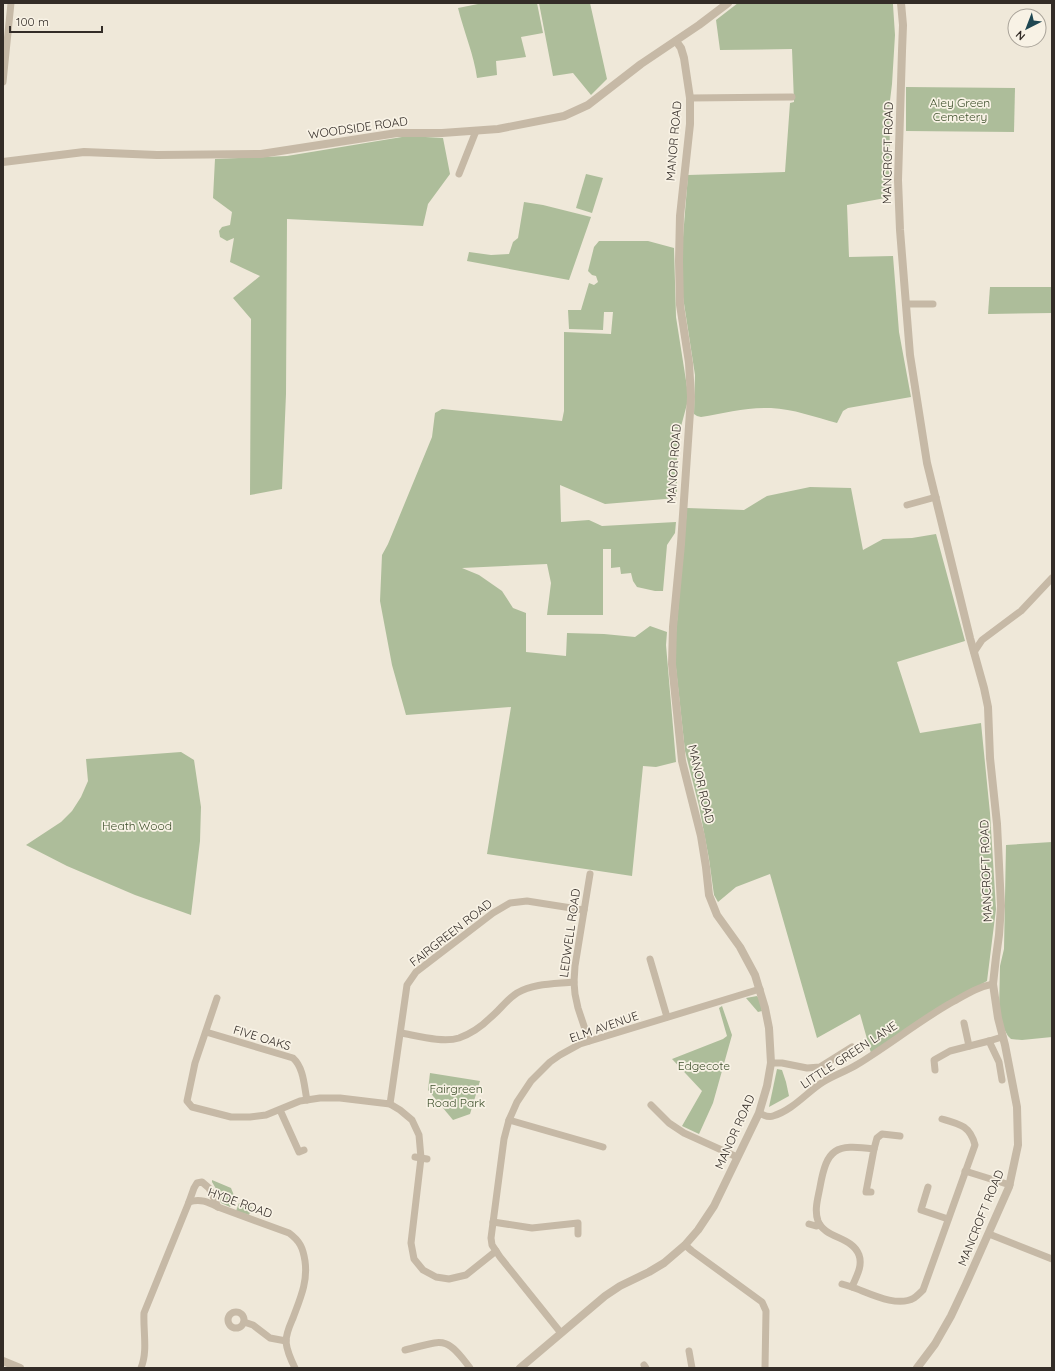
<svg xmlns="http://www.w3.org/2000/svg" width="1055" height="1371" viewBox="0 0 1055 1371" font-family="Quicksand,sans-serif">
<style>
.green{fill:#adbd9a}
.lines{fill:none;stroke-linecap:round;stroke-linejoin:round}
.minor{stroke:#c6b9a6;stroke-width:7}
.tertiary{stroke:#c6b9a6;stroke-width:8}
.labels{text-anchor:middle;stroke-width:3.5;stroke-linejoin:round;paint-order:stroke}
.park-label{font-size:12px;fill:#3e502c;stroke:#f8f2e5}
.street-label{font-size:12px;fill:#332c27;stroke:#f8f2e5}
</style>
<rect width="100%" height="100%" fill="#efe8d9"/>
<!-- green -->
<g class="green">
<path d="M483,3h54l6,30 -22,4 5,20 -30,4 1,14 -20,3c-3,-23 -13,-46 -19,-70z"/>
<polygon points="539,3 590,3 607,79 591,95 573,73 553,76"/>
<path d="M738,3h155v2l2,30 -3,49 -3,25 2,88 -44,8 2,52 44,-1 6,76 12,65 -63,11 -5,3 -6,12c-22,-6 -44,-14 -66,-15 -23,-1 -47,5 -70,9l-4,-1 -3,-2 1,-39 -12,-78v-60l5,-62 97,-3 5,-69 4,-1 -2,-53 -72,1 -4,-30z"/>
<polygon points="906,87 1015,88 1014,132 906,131"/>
<polygon points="408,136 443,138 450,174 428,204 423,226 287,219 286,394 282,489 250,495 251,319 233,298 260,276 230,262 234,238 227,241 220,237 219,231 222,227 230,225 232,212 213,198 215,159 287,156"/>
<polygon points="586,174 603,178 592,213 576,208"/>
<polygon points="524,202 543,205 591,217 569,280 467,261 469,252 491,255 509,254 513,242 518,238"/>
<polygon points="599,241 648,241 674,248 676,317 687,387 687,404 679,434 677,451 677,498 605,504 560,485 561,522 589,520 602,526 676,522 675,533 667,545 663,591 655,591 637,587 633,581 631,573 621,574 620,567 611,568 611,549 603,549 603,615 547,615 551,583 547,564 462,568 479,575 502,591 513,608 526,613 526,652 566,656 567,633 604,634 635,637 650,626 667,632 666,645 676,762 656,767 643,766 632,876 487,854 511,707 406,715 392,665 380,601 382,555 388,544 432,437 435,413 442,409 562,421 564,411 564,332 611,334 613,312 604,312 603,330 569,329 568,310 581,310 589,283 594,285 598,282 596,276 592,275 588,271 594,247"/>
<polygon points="990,287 1052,287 1052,313 988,314"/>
<polygon points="810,487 851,488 863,550 883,539 912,538 936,534 965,641 897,662 920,733 981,723 990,813 996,909 987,981 928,1014 871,1053 860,1014 817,1038 770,874 736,887 718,902 714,895 709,859 699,806 685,751 676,668 676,633 687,508 744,510 767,496"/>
<polygon points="181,752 194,760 201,807 200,841 191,915 135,895 67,866 26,845 61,822 72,811 81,797 88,781 86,759"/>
<polygon points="1052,842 1052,1037 1022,1040 1011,1039 1008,1036 1004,1029 999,1013 1000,966 1004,949 1006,845"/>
<polygon points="757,996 760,1000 762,1011 758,1012 746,998"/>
<polygon points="722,1006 732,1035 713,1103 699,1134 682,1126 702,1091 672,1059 723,1039 727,1036 719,1008"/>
<polygon points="777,1069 782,1070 786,1082 789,1096 769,1107"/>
<polygon points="430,1073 480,1081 470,1114 453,1120 428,1090"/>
<polygon points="212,1180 231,1188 235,1198 230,1207 221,1203 218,1192 212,1182"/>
<polygon points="239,1203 252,1207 249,1215 236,1211"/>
</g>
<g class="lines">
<!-- minor -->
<g class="minor">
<polyline points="3,82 11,3"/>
<polyline points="690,98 792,97"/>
<polyline points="459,174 476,131"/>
<polyline points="906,304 933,304"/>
<polyline points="907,505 936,497"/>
<polyline points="974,652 982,640 1021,611 1052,578"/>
<polyline points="650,959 667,1017"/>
<polyline points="217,998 195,1063 187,1101 192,1107 231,1117 250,1117 266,1115 300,1101 320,1098 340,1098 390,1104 400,1110 412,1120 419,1135 421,1158 411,1243 414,1259 423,1270 436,1277 449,1279 466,1275 496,1251"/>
<polyline points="964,1023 969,1046"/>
<path d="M206,1032l87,26c11,10 11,28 14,42"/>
<path d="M401,1033c17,3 42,10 58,5 11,-4 23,-12 31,-20 10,-8 16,-18 27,-25 17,-10 38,-9 57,-11"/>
<polyline points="589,1041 578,1008 575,994 574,982 575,966 590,874"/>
<polyline points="989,1041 999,1062 1002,1080"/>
<polyline points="771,1063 782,1063 807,1068 820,1067 852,1047"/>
<polyline points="935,1070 934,1060 950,1051 989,1041 1002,1037"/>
<polyline points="390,1104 407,985 416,972 493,913 510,903 527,901 584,910"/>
<polyline points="651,1105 669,1123 684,1133 737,1157"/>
<polyline points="280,1110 299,1152 304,1150"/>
<path d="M759,1113c5,2 9,5 14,3 20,-6 34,-24 50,-34 11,-7 24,-11 35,-18 31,-19 60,-42 91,-60 15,-8 28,-17 44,-20"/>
<polyline points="509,1120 603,1147"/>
<polyline points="874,1149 877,1138 882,1134 900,1136"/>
<polyline points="415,1157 427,1159"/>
<polyline points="965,1171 1010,1185"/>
<polyline points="928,1187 921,1210 948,1219"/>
<path d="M871,1192h-5l8,-43c-39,-5 -47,-1 -54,38 -2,11 -6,23 -2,34 7,18 34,15 41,34 4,11 -3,22 -7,32 17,6 45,21 62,11 3,-2 7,-6 9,-8l52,-145c-5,-19 -15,-21 -33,-26"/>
<polyline points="189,1202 194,1188 197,1183 202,1182 209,1188 218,1207"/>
<polyline points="493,1222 532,1228 578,1223 578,1234"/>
<polyline points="809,1224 816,1226 820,1225"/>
<polyline points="989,1234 1052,1259"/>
<polyline points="685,1245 692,1251 762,1302 766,1311 765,1368"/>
<polyline points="842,1284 852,1287"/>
<circle cx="236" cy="1320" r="8"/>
<polyline points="244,1322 253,1325 270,1338 286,1341"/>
<polyline points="561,1333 500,1257 492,1245 491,1238 504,1139 509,1120 517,1102 531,1081 550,1062 560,1055 580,1044 760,989"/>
<path d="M405,1350c38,-9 40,-16 65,18"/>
<polyline points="689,1351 692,1368"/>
<polyline points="644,1365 646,1368"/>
<path d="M141,1368c7,-17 2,-37 3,-55l45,-111c11,-4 19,0 29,5l71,26c11,8 14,15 16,28 3,21 -5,38 -12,57 -3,7 -7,15 -7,24 1,9 5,18 9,26"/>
</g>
<!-- tertiary -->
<g class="tertiary">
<polyline points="901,3 903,25 902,51 898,180 900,230 910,355 927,463 970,638 984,688 988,707 990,758 997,824 1001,906 999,935 996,957 993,984 998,1018 1005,1045 1017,1107 1018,1145 1009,1187 966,1284 951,1316 935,1344 917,1368"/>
<polyline points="3,162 84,152 157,155 261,154 397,133 442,133 498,129 564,116 588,105 641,64 699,25 728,3"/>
<polyline points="3,1361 20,1368"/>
<polyline points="520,1368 605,1296 620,1286 649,1272 664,1263 685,1245 698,1230 714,1206 759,1113 767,1086 771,1063 769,1028 765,1008 755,975 740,947 717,915 709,895 706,867 701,836 682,761 672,664 673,627 681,544 691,397 689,363 680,305 679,261 680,216 690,124 690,98 684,58 681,48 676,41"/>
</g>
</g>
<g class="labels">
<!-- park labels -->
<g class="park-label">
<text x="960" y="107">Aley Green<tspan x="960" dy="14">Cemetery</tspan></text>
<text x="137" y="830">Heath Wood</text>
<text x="704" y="1070">Edgecote</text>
<text x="456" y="1093">Fairgreen<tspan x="456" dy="14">Road Park</tspan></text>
</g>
<!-- street labels -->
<g class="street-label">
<text transform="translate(358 128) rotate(-8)" y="4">WOODSIDE ROAD</text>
<text transform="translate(674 141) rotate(-85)" y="4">MANOR ROAD</text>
<text transform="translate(888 153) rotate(-89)" y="4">MANCROFT ROAD</text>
<text transform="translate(674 464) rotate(-86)" y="4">MANOR ROAD</text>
<text transform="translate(701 784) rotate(77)" y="4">MANOR ROAD</text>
<text transform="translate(986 871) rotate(-92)" y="4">MANCROFT ROAD</text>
<text transform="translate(451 933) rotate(-38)" y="4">FAIRGREEN ROAD</text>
<text transform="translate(570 933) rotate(-82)" y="4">LEDWELL ROAD</text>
<text transform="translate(604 1027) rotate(-19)" y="4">ELM AVENUE</text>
<text transform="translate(262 1038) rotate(17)" y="4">FIVE OAKS</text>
<text transform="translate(849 1055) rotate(-33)" y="4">LITTLE GREEN LANE</text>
<text transform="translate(735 1132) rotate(-66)" y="4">MANOR ROAD</text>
<text transform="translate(240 1203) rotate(20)" y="4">HYDE ROAD</text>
<text transform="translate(981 1218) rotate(-68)" y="4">MANCROFT ROAD</text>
</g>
</g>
<!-- border -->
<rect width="1055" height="1371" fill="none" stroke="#332c27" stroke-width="8"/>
<!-- north arrow -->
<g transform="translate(1027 28) rotate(222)"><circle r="19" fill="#f8f2e5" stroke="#a9a399"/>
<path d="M0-3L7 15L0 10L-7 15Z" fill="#1f4752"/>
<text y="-6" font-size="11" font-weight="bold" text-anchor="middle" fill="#332c27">N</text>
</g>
<!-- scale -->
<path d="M10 26v6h92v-6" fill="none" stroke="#332c27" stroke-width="2"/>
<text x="16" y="26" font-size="12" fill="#332c27" stroke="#f8f2e5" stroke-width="3" paint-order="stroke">100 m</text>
</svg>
